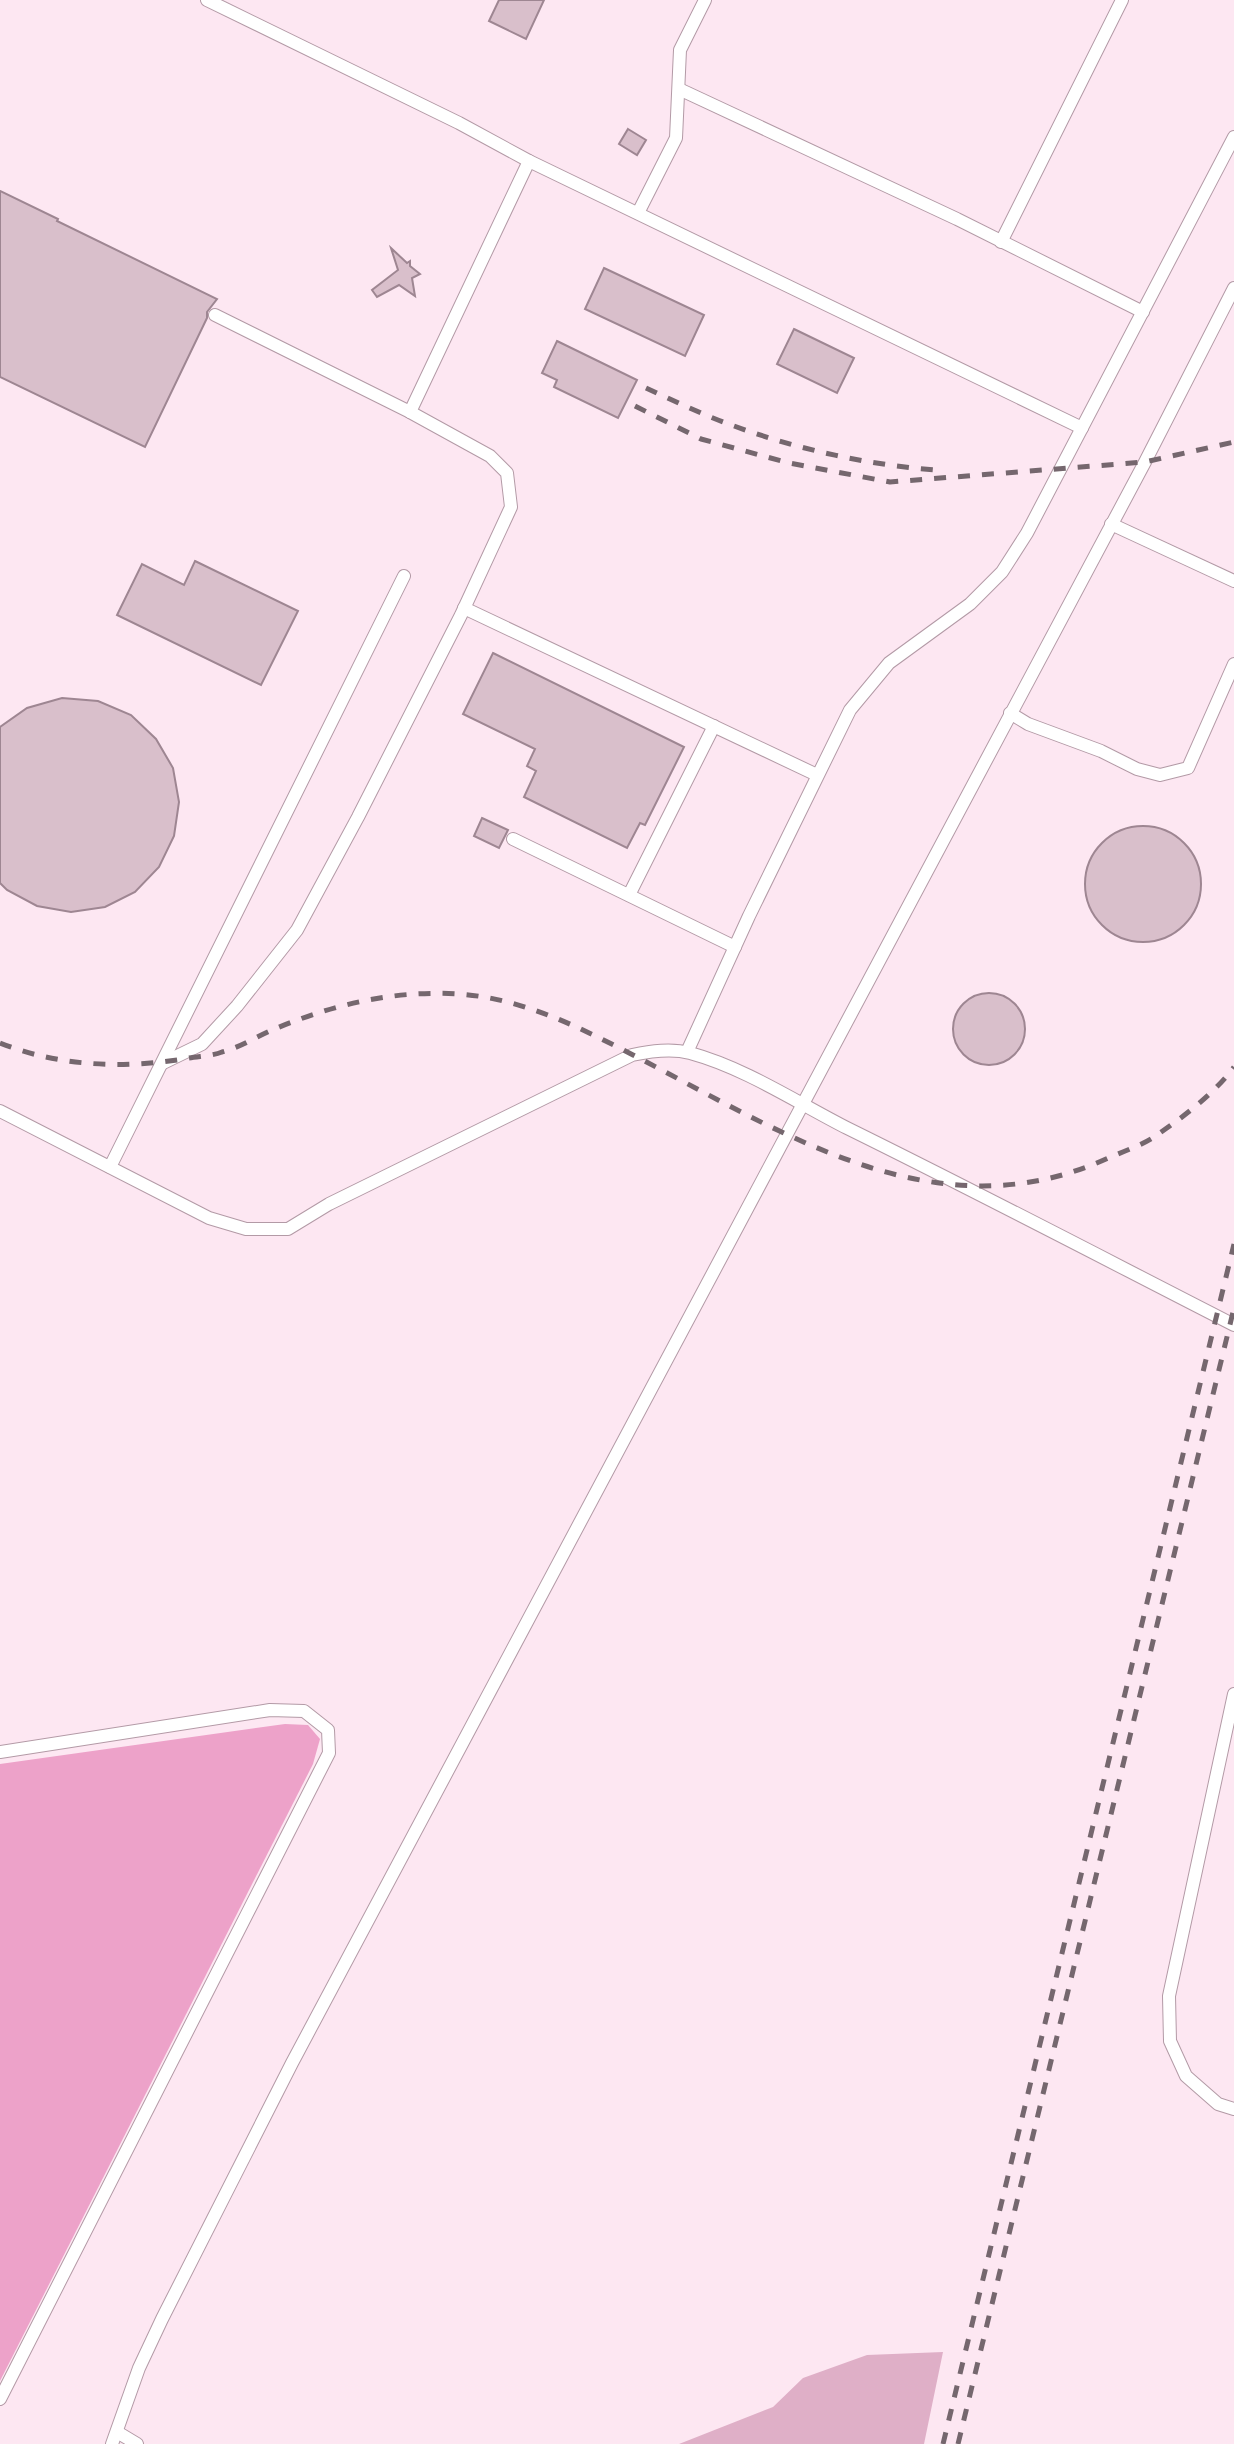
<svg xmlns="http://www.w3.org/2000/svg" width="1234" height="2444" viewBox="0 0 1234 2444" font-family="Inter,sans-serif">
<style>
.green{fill:#dfafc7}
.water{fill:#eda2c9}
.building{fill:#d9bfcb;stroke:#9e8692;stroke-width:2}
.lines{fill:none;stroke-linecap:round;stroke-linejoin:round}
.service-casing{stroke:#b39aa6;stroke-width:14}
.service{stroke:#fff;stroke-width:12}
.rail{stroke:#75676e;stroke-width:5;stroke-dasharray:12 12;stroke-linecap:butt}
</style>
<rect width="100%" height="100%" fill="#fde7f2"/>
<!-- green -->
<polygon class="green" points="943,2352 924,2444 679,2444 773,2407 803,2378 867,2355"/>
<!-- water -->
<polygon class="water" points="285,1724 308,1725 320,1739 313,1764 0,2381 0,1764"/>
<!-- building -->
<g class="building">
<polygon points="499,0 544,0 526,39 489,21"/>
<polygon points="628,129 646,140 637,155 619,144"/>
<polygon points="0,191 58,219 57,221 217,299 207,312 207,318 145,447 0,377"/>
<polygon points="391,248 407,263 410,261 410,266 420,274 412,278 415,296 399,285 377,297 372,290 398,270"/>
<polygon points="604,268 704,315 685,356 585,309"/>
<polygon points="794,329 854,358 837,393 777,364"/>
<polygon points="557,341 637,380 618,418 554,387 557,380 542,373"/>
<polygon points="195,561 298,611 261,685 117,615 142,564 184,585"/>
<polygon points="493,653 684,747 645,825 640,823 627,848 524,797 536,771 527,766 535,749 463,714"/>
<polygon points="62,698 98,701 131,715 156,739 173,768 179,802 174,836 159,867 135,892 105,907 71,912 37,906 7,890 0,883 0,727 27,708"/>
<polygon points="482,818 508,830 499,848 474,836"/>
<circle cx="1143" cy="884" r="58"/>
<circle cx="989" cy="1029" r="36"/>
</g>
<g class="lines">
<!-- service casing -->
<g class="service-casing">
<g id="service">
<polyline points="207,0 459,123 529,161 1082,428"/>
<polyline points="679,89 957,219 1143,312"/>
<polyline points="638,213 676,138 680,50 705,0"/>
<polyline points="1001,242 1122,0"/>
<polyline points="410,412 529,161"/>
<polyline points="1111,524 1234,581"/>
<polyline points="464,608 817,775"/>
<polyline points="1010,713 1028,724 1101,751 1137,769 1160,775 1188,768 1234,664"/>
<polyline points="513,839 735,947"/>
<polyline points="629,895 714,726"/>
<polyline points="687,1052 749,916 850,710 889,663 970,604 1002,572 1027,533 1234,137"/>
<polyline points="163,1063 202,1044 237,1006 297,930 358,817 461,615 511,507 507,473 490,456 410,412 215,315"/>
<path d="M0,1111l209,107 37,11h42l41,-25 303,-149c19,-4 39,-7 58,-2 55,15 106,49 157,75 130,64 258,131 387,197"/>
<polyline points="110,1167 404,576"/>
<polyline points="1234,1694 1169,1996 1170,2041 1186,2076 1218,2104 1234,2109"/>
<polyline points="0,1752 270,1710 304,1711 328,1730 329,1753 0,2399"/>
<polyline points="117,2432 137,2444"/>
<polyline points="112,2444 139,2368 162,2319 292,2063 1145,462 1234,288"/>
</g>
</g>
<!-- service -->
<use href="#service" class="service"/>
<!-- rail -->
<g class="rail">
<path d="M646,388c26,12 53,25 80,35 66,25 140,42 211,47"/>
<polyline points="635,406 701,439 789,463 890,482 1145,462 1234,442"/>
<path d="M0,1043c60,24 126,26 189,15 11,-2 23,-2 33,-6 19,-5 37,-17 55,-24 58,-24 118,-38 181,-34 63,4 119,32 175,61 148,76 302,181 473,104 16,-7 34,-13 48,-22 28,-19 60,-43 80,-70"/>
<polyline points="943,2444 1234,1244"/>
<polyline points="958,2444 1234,1308"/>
</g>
</g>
</svg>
